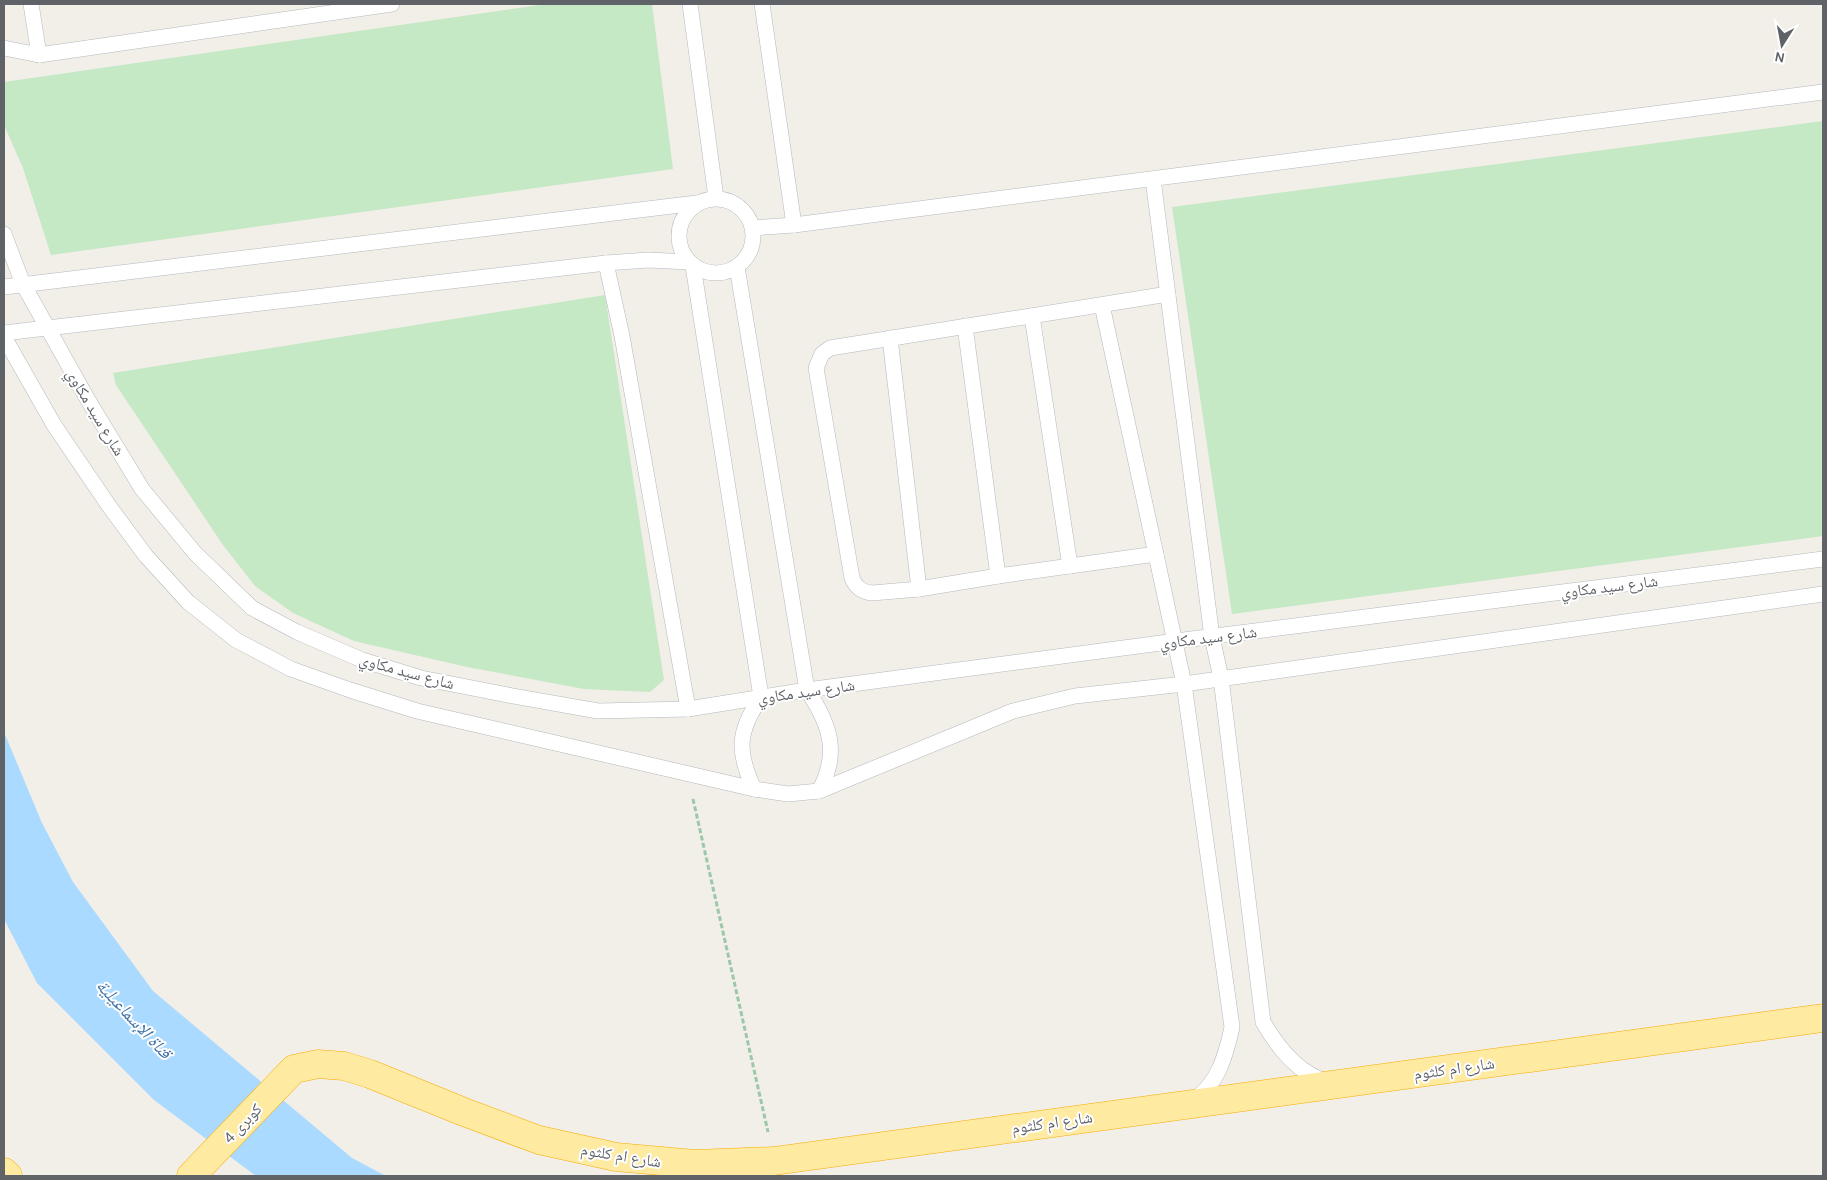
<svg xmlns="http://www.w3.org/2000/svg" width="1827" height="1180" viewBox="0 0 1827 1180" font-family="Karla,'Noto Naskh Arabic',sans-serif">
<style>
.green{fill:#c5e8c5}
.water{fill:#aadaff}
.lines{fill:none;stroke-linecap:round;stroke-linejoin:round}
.service-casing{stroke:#b5b8bc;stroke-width:16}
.trunk-casing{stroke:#f9ab00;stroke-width:29}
.path{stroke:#9cc7a9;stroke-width:3;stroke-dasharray:5 2.5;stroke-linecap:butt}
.service{stroke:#fff;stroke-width:15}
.trunk{stroke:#feeaa1;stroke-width:28}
.labels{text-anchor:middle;stroke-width:4;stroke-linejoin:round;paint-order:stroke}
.street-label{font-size:16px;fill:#5f6368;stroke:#fff}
.water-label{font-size:18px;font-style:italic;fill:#4174aa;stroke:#fff}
</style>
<rect width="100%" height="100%" fill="#f1efe8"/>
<!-- green -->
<g class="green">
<polygon points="547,4 652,4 673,169 51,255 23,168 4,125 4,82"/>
<polygon points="1823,121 1823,536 1232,614 1172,207"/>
<polygon points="605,295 664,680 650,692 584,689 467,667 354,641 293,613 255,586 223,545 116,385 113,373"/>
</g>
<!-- water -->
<polygon class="water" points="4,732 42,823 73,882 153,991 352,1158 386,1176 256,1176 154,1100 37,983 4,919"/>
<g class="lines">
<!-- service casing -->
<g class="service-casing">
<g id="service">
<polyline points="31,4 39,55"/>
<polyline points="690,4 716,198"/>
<polyline points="762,4 794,225"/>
<polyline points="4,48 39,55 392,4"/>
<path d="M1153,179l59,458 9,41 42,344c15,26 35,52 65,60"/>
<circle cx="716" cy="236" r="37"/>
<polyline points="753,228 794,225 1823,92"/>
<polyline points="4,234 23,284 88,400 142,489 195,553 252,608 297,632 362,660 421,678 513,696 598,711 688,709 807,690 1176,641 1823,559"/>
<polyline points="606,263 622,336 688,709"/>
<path d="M693,266l68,431c-24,35 -24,55 -7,92"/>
<path d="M737,267l70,423c23,34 33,63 12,101"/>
<polyline points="4,287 697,203"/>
<path d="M1102,305l82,379 48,343c-6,28 -14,58 -40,74"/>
<polyline points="1032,316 1070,566"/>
<polyline points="965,326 998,576"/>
<polyline points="4,333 606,263 648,260 689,262"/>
<polyline points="4,337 54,425 109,506 146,556 188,602 236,640 291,669 350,690 417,711 754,789 788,794 819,791 1013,711 1075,696 1184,684 1823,594"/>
<polyline points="890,338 919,589"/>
<path d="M1156,554l-158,22 -79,13 -47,4c-10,-1 -16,-5 -20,-15l-36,-210 6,-14 8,-6 338,-54"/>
</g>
</g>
<!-- trunk casing -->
<g class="trunk-casing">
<g id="trunk">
<polyline points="4,1172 8,1176"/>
<polyline points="191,1176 294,1069 318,1064 344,1066 370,1074 464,1112 539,1140 616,1157 695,1164 774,1161 1823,1018"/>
</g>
</g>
<!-- path -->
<polyline class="path" points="693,799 768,1132"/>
<!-- service -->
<use href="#service" class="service"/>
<!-- trunk -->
<use href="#trunk" class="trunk"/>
</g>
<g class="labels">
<!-- street labels -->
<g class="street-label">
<text transform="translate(96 412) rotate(59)" y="6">شارع سيد مكاوي</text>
<text transform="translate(1609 586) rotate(-7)" y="6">شارع سيد مكاوي</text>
<text transform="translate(1208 637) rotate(-7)" y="6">شارع سيد مكاوي</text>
<text transform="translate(407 671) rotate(15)" y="6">شارع سيد مكاوي</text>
<text transform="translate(806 691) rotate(-8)" y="6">شارع سيد مكاوي</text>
<text transform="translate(1454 1068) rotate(-8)" y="6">شارع ام كلثوم</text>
<text transform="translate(1052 1122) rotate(-8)" y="6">شارع ام كلثوم</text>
<text transform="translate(242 1123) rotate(-46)" y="6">كوبرى 4</text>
<text transform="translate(621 1155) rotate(9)" y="6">شارع ام كلثوم</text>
</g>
<!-- water labels -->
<g class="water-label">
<text transform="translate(134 1019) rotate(47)" y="6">قناة الإسماعيلية</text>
</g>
</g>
<!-- border -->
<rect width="1827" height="1180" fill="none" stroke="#5f6368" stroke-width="10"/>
<!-- north arrow -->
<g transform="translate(1782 45) rotate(191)" stroke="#ffffff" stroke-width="4" paint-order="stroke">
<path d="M0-4L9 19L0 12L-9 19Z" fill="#5f6368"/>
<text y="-8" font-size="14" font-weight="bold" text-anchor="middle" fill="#5f6368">N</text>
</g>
</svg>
